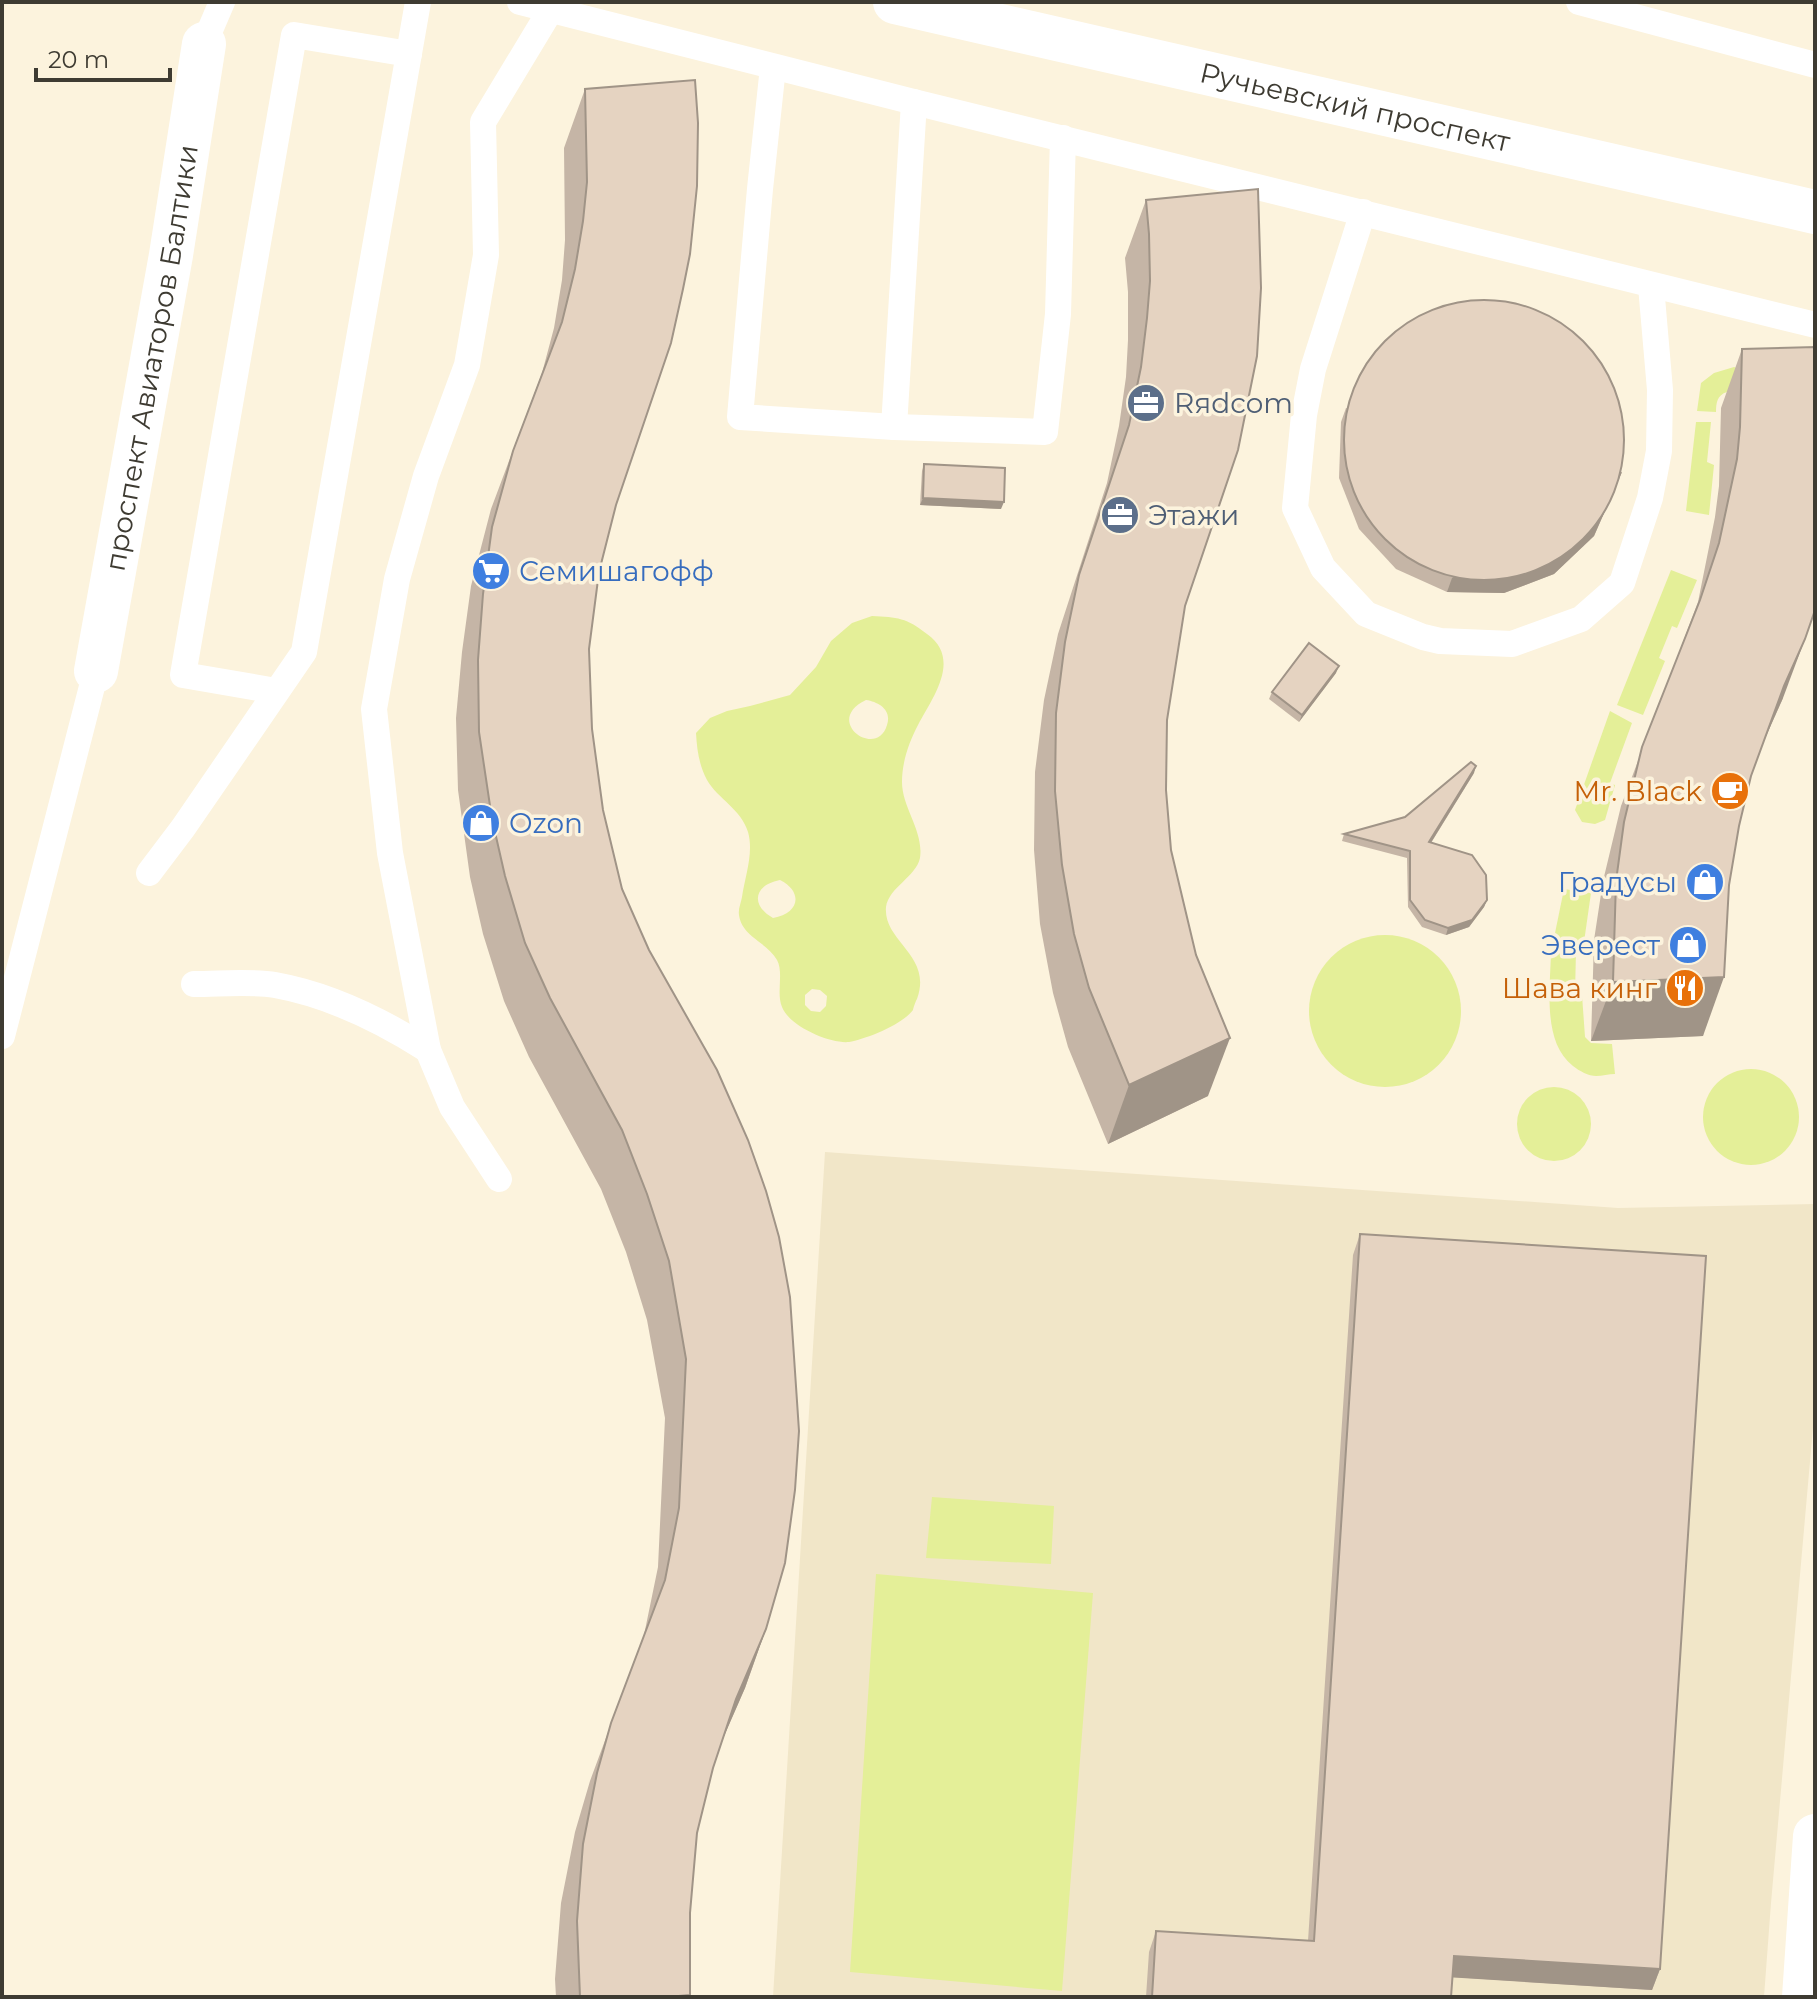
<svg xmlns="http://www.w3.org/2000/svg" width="1817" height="1999" viewBox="0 0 1817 1999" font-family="Montserrat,sans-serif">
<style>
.built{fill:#f1e6c8}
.green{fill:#e4ef98;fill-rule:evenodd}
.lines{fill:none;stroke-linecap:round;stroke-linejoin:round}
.service{stroke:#fff;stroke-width:26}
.minor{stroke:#fff;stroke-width:44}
.wall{fill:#c5b5a6}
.shaded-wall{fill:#a09487}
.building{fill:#e5d3c1;stroke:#a09487;stroke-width:2}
.labels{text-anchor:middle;stroke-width:7;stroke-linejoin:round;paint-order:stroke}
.street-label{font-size:28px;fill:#3e3b32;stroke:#fcf3dd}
.service-label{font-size:28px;fill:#4e5e75;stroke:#fcf3dd;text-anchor:start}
.shop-label{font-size:28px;fill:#366cbe;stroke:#fcf3dd;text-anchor:start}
.food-label{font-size:28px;fill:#c56008;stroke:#fcf3dd;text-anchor:end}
</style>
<rect width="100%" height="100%" fill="#fcf3dd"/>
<!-- built -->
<polygon class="built" points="825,1152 1618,1208 1815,1204 1815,1405 1771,1903 1764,1997 773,1997"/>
<!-- green -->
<g class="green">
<path d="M1734,367l28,9 4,14 -39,2c-10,3 -11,11 -11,20l-19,-1 4,-28 13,-10z"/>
<polygon points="1696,422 1711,422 1707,462 1714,465 1709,515 1686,511"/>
<polygon points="1671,570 1697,580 1677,628 1672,626 1659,658 1665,661 1643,715 1617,705"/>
<path d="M872,616c25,1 35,2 55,18 35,25 6,63 -9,91 -9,17 -16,37 -16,57 0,26 22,49 18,76 -4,19 -31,29 -34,49 -3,35 47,48 31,92 -1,1 -4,10 -4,11 -11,15 -47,29 -64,32 -19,2 -60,-16 -67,-35 -6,-14 2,-34 -5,-47 -10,-18 -35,-23 -38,-45 -1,-6 2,-12 3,-18 3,-21 12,-44 6,-65 -7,-23 -30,-33 -41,-52 -8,-15 -10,-30 -11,-47l14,-15 17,-7 23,-5 40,-11 26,-28 15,-26 21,-18zM866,700c13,2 26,10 21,25 -10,35 -65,-4 -21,-25zM780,880c24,12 19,34 -7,38 -23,-13 -19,-33 7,-38zM812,989l8,1 7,6 -1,10 -6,6 -9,-1 -6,-6v-10z"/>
<polygon points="1610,711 1632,723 1610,783 1615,785 1605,820 1595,824 1582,822 1575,810"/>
<polygon points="1564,889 1591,893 1584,942 1554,938"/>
<circle cx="1385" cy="1011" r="76"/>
<path d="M1551,948l25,3 -1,43 7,1 3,42 6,6 21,1 3,30c-6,0 -13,2 -19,2 -7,0 -17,-5 -23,-10 -32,-25 -22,-81 -22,-118z"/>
<circle cx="1751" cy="1117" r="48"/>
<circle cx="1554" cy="1124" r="37"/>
<polygon points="932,1497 1054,1506 1051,1564 926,1558"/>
<polygon points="876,1574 1093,1593 1062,1991 850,1972"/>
</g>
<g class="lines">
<!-- service -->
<g class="service">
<polyline points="520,2 914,102 1815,325"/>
<polyline points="1579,2 1815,65"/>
<polyline points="204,44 222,2"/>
<polyline points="773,67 760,189 740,417 894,427 1045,432 1058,314 1063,138"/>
<polyline points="1363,212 1313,369 1304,415 1295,508 1323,568 1366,614 1423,637 1440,641 1512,644 1581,619 1622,583 1650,498 1659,451 1660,390 1651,286"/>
<polyline points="894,427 914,102"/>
<polyline points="276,691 183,675 294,35 409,54"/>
<polyline points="149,873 183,828 304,652 418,2"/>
<path d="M194,984c25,0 58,-3 81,1 56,10 106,35 153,65"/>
<polyline points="2,1036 96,671"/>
<polyline points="499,1179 452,1107 428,1050 390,853 374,709 397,579 426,476 467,365 486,255 483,122 550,11"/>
</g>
<!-- minor -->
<g class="minor">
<path id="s1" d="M895,2l920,210"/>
<path id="s2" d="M96,671l75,-416 33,-211"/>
<polyline points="1804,1997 1815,1836"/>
</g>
</g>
<!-- wall -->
<g class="wall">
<polygon points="585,89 616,505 599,572 589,649 592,729 603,810 766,1629 745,1688 723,1738 713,1768 697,1833 690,1913 689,1997 556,1997 555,1979 561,1903 575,1832 590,1781 644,1635 658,1567 665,1418 647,1320 626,1252 601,1189 529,1057 504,1001 483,934 470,877 458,790 456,718 462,652 471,586 491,509 542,373 554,328 562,280 565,240 564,148"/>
<polygon points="1146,200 1185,606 1167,720 1166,790 1171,850 1208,1096 1108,1144 1068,1047 1053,993 1040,924 1034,850 1035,772 1044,700 1058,634 1107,483 1119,426 1126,377 1128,340 1128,292 1125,258"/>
<polygon points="1742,349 1783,698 1763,743 1751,776 1739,826 1703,1036 1591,1041 1594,940 1603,881 1621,806 1698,602 1715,517 1719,486 1721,408"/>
<polygon points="1346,408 1622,472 1594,536 1554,574 1504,593 1447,592 1396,569 1359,529 1339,478 1341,422"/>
<polygon points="924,464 1001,509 920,505 922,471"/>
<polygon points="1336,673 1299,722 1269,699 1272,692"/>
<polygon points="1474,773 1431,843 1487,900 1484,907 1469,927 1446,935 1422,927 1408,907 1407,858 1342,841 1344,834 1405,817"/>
<polygon points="1360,1234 1660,1969 1652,1990 1452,1977 1451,1997 1146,1997 1149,1952 1156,1931 1308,1941 1353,1255"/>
</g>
<!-- shaded-wall -->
<g class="shaded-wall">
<polygon points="1622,472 1594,536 1554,574 1504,593 1447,592 1452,578"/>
<polygon points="923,498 1004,502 1001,509 920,505"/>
<polygon points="1805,639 1783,698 1762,745 1784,686"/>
<polygon points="1339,666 1336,673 1299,722 1302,715"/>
<polygon points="1476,766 1474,773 1427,849 1429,842"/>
<polygon points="1487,900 1484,907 1469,927 1446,935 1448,928"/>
<polygon points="1724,977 1703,1036 1591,1041 1613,982"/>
<polygon points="1230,1038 1208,1096 1108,1144 1129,1085"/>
<polygon points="766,1629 745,1688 715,1757 736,1699"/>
<polygon points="1454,1956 1660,1969 1652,1990 1446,1977"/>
</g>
<!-- building -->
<g class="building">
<polygon points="695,80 698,123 697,186 690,254 683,289 671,343 616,505 599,572 589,649 592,729 603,810 622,889 649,950 717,1070 748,1140 766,1191 779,1237 790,1297 799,1431 795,1490 785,1563 766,1629 736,1699 713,1768 697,1833 690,1913 690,1995 667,1997 580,1997 577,1921 583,1844 597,1773 611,1723 665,1580 679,1508 686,1359 669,1261 647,1194 622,1130 550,998 525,943 505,876 492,819 479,732 478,660 483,594 492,527 513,451 562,322 575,269 583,221 587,182 585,89"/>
<polygon points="1258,189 1261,288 1257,356 1238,450 1185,606 1167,720 1166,790 1171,850 1196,955 1230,1038 1129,1085 1089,988 1074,934 1062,865 1055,791 1056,713 1065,642 1079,575 1129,425 1141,367 1147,318 1150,281 1149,234 1146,200"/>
<circle cx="1484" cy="440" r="140"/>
<polygon points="1815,347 1815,610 1805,639 1784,686 1751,776 1739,826 1729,885 1724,977 1613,982 1616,881 1624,822 1642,747 1700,600 1719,543 1737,459 1740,427 1742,349"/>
<polygon points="924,464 1005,468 1004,502 923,498"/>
<polygon points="1309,643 1339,666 1302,715 1272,692"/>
<polygon points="1471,762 1476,766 1429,842 1472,855 1486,875 1487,900 1472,920 1448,928 1425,920 1410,900 1410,851 1344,834 1405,817"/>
<polygon points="1360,1234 1706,1256 1660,1969 1454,1956 1451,1997 1152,1997 1156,1931 1314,1941"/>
</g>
<!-- icons -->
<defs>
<g id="office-disc" transform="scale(2)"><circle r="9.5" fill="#5c6f8a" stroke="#fcf3dd"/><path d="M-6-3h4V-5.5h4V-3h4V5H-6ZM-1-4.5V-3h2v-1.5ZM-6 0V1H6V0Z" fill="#fff"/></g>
<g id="supermarket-disc" transform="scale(2)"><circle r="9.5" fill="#3f7fe0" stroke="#fcf3dd"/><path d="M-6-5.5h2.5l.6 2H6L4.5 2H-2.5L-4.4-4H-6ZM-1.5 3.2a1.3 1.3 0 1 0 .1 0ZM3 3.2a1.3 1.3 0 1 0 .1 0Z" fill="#fff"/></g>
<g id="cafe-disc" transform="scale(2)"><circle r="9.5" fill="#e8710a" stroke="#fcf3dd"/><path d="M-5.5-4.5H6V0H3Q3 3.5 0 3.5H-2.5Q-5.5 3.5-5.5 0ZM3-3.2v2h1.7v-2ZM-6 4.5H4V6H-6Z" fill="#fff"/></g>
<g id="shop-disc" transform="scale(2)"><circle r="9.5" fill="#3f7fe0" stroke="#fcf3dd"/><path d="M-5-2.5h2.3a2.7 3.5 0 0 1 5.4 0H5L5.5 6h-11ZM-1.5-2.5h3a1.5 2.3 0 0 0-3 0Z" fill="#fff"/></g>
<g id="restaurant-disc" transform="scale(2)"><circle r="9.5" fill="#e8710a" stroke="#fcf3dd"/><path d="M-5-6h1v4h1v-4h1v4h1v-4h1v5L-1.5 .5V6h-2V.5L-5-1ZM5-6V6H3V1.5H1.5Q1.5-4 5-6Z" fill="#fff"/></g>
</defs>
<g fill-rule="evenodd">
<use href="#office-disc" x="1146" y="403"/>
<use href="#office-disc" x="1120" y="515"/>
<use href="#supermarket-disc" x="491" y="571"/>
<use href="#cafe-disc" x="1730" y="791"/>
<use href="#shop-disc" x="481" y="823"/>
<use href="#shop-disc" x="1705" y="882"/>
<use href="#shop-disc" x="1688" y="945"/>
<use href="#restaurant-disc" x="1685" y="988"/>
</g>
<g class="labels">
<!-- street labels -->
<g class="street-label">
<text dy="10" stroke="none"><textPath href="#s1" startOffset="472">Ручьевский проспект</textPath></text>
<text dy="10" stroke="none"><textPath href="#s2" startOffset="318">проспект Авиаторов Балтики</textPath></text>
</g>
<!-- service labels -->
<g class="service-label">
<text x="1174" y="413">Rяdcom</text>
<text x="1148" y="525">Этажи</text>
</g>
<!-- shop labels -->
<g class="shop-label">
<text x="519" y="581">Семишагофф</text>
<text x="509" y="833">Ozon</text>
<text x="1677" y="892" text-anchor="end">Градусы</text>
<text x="1660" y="955" text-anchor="end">Эверест</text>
</g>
<!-- food labels -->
<g class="food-label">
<text x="1702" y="801">Mr. Black</text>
<text x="1657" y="998">Шава кинг</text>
</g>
</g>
<!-- border -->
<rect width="1817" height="1999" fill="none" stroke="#3e3b32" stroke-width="8"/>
<!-- scale -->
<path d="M36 68v12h134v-12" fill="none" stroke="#3e3b32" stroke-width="4"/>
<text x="48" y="68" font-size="24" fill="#3e3b32" stroke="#fcf3dd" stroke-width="6" paint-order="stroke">20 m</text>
</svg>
